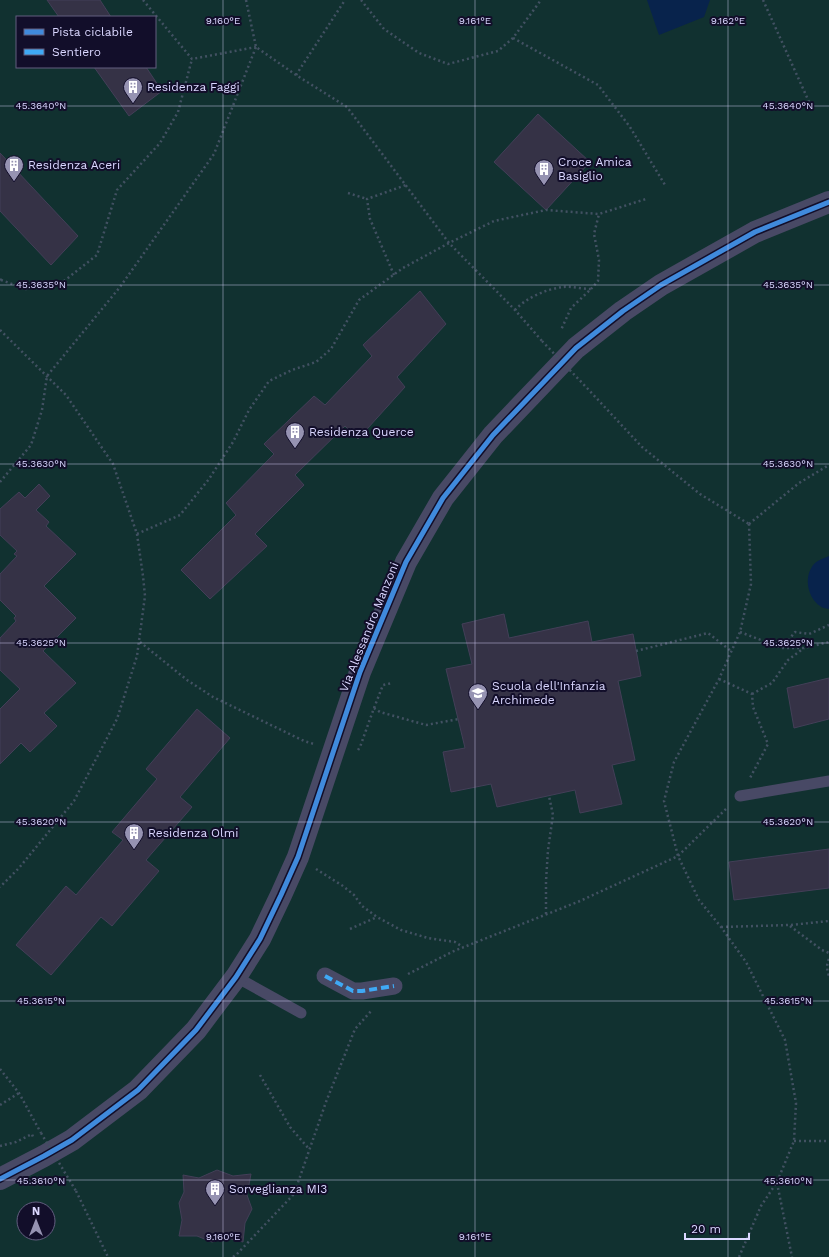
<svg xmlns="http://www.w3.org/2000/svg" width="829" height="1257" viewBox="0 0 829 1257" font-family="'Work Sans',sans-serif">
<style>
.green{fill:#113130;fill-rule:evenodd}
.water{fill:#08234c}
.building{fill:#353246;stroke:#433f58}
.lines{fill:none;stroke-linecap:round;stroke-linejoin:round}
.path{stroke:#425162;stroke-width:2.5;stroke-dasharray:2 3;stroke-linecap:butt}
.service{stroke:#484965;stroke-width:11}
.pedestrian{stroke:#484965;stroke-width:17}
.tertiary{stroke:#484965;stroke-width:22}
.path-bridge{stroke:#425162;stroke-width:2.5;stroke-dasharray:2 3;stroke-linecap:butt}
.quiet{stroke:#3fa9f5;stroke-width:4;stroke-dasharray:8 4;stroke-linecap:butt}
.cycleway-casing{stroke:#120e2a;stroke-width:8}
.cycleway{stroke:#408adc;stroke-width:5}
.ticks{fill:none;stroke:#dad7ff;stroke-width:1;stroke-opacity:0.45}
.labels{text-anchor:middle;stroke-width:4;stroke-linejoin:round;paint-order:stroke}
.poi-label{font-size:12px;fill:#dad7ff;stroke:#120e2a;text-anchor:start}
.street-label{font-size:12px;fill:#dad7ff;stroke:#120e2a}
.ticks-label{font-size:10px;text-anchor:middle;fill:#dad7ff;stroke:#120e2a;stroke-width:4;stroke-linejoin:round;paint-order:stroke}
</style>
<rect width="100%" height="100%" fill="#171424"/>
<!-- green -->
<path class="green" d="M0,0h829v1257h-829zM17,17h138v50h-138zM24,1209h24v24h-24z"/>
<!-- water -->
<g class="water">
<polygon points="647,0 710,0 704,17 659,35"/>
<path d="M829,556v53c-3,-1 -7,-1 -9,-3 -13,-9 -17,-31 -5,-43 3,-3 10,-5 14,-7z"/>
</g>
<!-- building -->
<g class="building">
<polygon points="47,0 100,0 111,17 59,17"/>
<polygon points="94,67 146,67 162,91 129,116"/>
<polygon points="538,114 590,162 546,210 494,162"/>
<polygon points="0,153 78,236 51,265 0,211"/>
<polygon points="420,291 446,324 397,377 405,387 358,439 345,426 295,475 304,485 255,534 267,546 210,599 181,570 236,515 226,503 274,454 264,444 314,396 325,405 372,356 363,345"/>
<polygon points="39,484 50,496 36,510 49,522 46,526 76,554 44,586 76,618 43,651 76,683 44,713 57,726 30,752 21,743 0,764 0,709 20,689 0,670 0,638 16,621 14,618 16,616 0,600 0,574 17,556 14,554 17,551 0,535 0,509 19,492 25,498"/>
<polygon points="504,614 509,638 588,621 592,642 633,634 641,676 618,681 635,760 612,765 622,804 580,813 575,790 497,807 491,784 451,792 443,752 465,748 446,669 472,664 462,624"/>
<polygon points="829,678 829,719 794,728 787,688"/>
<polygon points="197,709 230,738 180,797 192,807 146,860 159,871 112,926 101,917 51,975 16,945 66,886 76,895 123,840 112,832 157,779 146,769"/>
<polygon points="829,849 829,888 734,900 729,862"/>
<polygon points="217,1170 233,1176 251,1174 247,1195 252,1209 245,1223 243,1242 227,1238 212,1242 197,1236 179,1236 182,1220 179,1203 184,1192 183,1175 199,1178"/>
</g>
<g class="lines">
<!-- path -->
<g class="path">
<polyline points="143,0 192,59 256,47"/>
<polyline points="246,0 256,47 296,75 347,107 449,243 494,221 546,210 599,214 646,199"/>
<polyline points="361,0 384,29 419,53 448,64 498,51 513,38 541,0"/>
<polyline points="763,0 810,104"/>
<polyline points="513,38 598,85 630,127 665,185"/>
<polyline points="296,75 345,0"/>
<polyline points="348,193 367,199"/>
<polyline points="394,275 370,219 367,199 406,185"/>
<polyline points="0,279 1,280 0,282"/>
<polyline points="1,280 26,289 64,281 97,255 117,190 160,143 178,112 192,59"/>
<polyline points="591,289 598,281 599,260 594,234 599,214"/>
<path d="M515,310c11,-12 31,-21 48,-23 8,-1 19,2 28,2l-20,19 -10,22"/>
<polyline points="0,330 66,395 113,464 137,534 143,576 145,596 137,656 117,719 74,801 19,868 0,887"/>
<polyline points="587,388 642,447 700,494 749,524"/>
<polyline points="0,482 31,445 42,410 47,376 120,287 214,154 256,47"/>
<polyline points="749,524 799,483 829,465"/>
<polyline points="137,534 180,515 209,479 233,442 249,410 269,381 292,370 316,362 331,349 359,300 403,268 449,243 515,310 542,341"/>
<polyline points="740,632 782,648 804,648 829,642"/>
<polyline points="140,642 187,680 213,697 304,741 314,744"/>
<polyline points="782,648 795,632 809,634 829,625"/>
<polyline points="636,651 708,633 731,651"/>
<polyline points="719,679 752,694 753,707 768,744 750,778"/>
<polyline points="752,694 772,683 788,660 804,648"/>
<polyline points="374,708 383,685 392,683"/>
<polyline points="358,750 360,747 374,708 380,712 426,725 459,719"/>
<polyline points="316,869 343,886 354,895 362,906 377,917 401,930 428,938 455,942 463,947"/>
<polyline points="546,914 546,881 548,850 553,815 549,796"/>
<polyline points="790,926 822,950 829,953"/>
<polyline points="721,927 790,925 829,921"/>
<polyline points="350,929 377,917"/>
<path d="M829,959c-3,6 -2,11 0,17"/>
<polyline points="408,974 454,951 580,901 678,856 728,807"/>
<polyline points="0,1069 19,1093 41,1133"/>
<polyline points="260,1075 290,1127 309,1149"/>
<polyline points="0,1105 19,1093"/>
<polyline points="794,1141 829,1141"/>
<polyline points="0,1146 16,1142 32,1134 33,1137"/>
<polyline points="777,1183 792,1257"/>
<polyline points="76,1191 108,1257"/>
<polyline points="233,1257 237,1254 294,1194 326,1102 355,1029 372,1010"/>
<polyline points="739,1257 761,1206 777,1182 794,1141 796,1103 785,1040 746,962 721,927 699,900 678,856 664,801 674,762 719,679 740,632 751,584 749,524"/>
</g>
<!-- service -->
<g class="service">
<polyline points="740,796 829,781"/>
<polyline points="236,977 301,1013"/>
</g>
<!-- pedestrian -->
<polyline class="pedestrian" points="325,976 353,991 362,991 394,986"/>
<!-- tertiary -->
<polyline class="tertiary" points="0,1179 44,1156 72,1140 138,1090 196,1030 236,977 260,939 281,895 298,857 360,672 406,562 443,498 493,435 576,348 623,311 661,285 755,232 829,202"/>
<!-- path-bridge -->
<g class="path-bridge">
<polyline points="542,341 587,388"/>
<polyline points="41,1133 76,1191"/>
</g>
<!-- quiet -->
<polyline class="quiet" points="325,976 353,991 362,991 394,986"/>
<!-- cycleway casing -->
<g class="cycleway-casing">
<polyline id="cycleway" points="0,1179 44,1156 72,1140 138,1090 196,1030 236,977 260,939 281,895 298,857 360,672 406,562 443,498 493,435 576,348 623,311 661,285 755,232 829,202"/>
</g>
<!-- cycleway -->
<use href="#cycleway" class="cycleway"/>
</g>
<!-- ticks -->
<path class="ticks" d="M223,0v1257M475,0v1257M728,0v1257M0,106h829M0,285h829M0,464h829M0,643h829M0,822h829M0,1001h829M0,1180h829"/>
<!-- icons -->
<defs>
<g id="building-pin" transform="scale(1)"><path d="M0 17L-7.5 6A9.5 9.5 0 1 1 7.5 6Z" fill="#9693b2" stroke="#120e2a"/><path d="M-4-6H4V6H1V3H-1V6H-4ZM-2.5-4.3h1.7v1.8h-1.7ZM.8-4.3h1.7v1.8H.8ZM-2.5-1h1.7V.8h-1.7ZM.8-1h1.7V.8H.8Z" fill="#fff"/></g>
<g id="school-pin" transform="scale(1)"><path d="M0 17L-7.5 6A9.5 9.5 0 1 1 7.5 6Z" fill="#9693b2" stroke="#120e2a"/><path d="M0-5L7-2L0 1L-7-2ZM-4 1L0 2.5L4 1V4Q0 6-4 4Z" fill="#fff"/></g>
</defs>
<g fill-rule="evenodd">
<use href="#building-pin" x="133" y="87"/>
<use href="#building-pin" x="14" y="165"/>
<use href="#building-pin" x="544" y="169"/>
<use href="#building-pin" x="295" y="432"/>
<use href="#school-pin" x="478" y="693"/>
<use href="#building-pin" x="134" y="833"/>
<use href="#building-pin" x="215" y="1189"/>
</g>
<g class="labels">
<!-- poi labels -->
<g class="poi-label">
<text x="147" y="91">Residenza Faggi</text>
<text x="558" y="166">Croce Amica<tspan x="558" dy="14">Basiglio</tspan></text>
<text x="28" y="169">Residenza Aceri</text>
<text x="309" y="436">Residenza Querce</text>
<text x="492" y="690">Scuola dell'Infanzia<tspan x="492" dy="14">Archimede</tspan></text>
<text x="148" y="837">Residenza Olmi</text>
<text x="229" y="1193">Sorveglianza MI3</text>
</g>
<!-- street labels -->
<g class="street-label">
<text transform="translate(369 627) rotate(-68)" y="4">Via Alessandro Manzoni</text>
</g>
</g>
<g class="ticks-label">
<text x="223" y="24">9.160°E</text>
<text x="475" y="24">9.161°E</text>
<text x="728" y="24">9.162°E</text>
<text x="41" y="109">45.3640°N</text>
<text x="788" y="109">45.3640°N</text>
<text x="41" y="288">45.3635°N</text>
<text x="788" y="288">45.3635°N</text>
<text x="41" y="467">45.3630°N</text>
<text x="788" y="467">45.3630°N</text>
<text x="41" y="646">45.3625°N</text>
<text x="788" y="646">45.3625°N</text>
<text x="41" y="825">45.3620°N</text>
<text x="788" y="825">45.3620°N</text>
<text x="41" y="1004">45.3615°N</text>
<text x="788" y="1004">45.3615°N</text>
<text x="41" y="1184">45.3610°N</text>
<text x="788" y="1184">45.3610°N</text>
<text x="223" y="1240">9.160°E</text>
<text x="475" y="1240">9.161°E</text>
</g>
<!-- legend -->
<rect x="16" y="16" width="140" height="52" fill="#120e2a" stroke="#625e7f"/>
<rect x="24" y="29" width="20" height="6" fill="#408adc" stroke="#625e7f"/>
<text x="52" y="36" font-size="12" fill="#dad7ff">Pista ciclabile</text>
<rect x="24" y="49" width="20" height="6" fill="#3fa9f5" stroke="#625e7f"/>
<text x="52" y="56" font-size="12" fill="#dad7ff">Sentiero</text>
<!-- north arrow -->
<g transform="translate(36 1221)"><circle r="19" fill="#120e2a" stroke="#625e7f"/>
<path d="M0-3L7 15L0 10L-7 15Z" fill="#9693b2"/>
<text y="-6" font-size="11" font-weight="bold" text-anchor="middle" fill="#dad7ff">N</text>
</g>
<!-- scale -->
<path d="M685 1233v6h64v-6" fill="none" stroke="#dad7ff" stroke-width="2"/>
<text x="691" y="1233" font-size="12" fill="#dad7ff" stroke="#120e2a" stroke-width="3" paint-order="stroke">20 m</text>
</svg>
